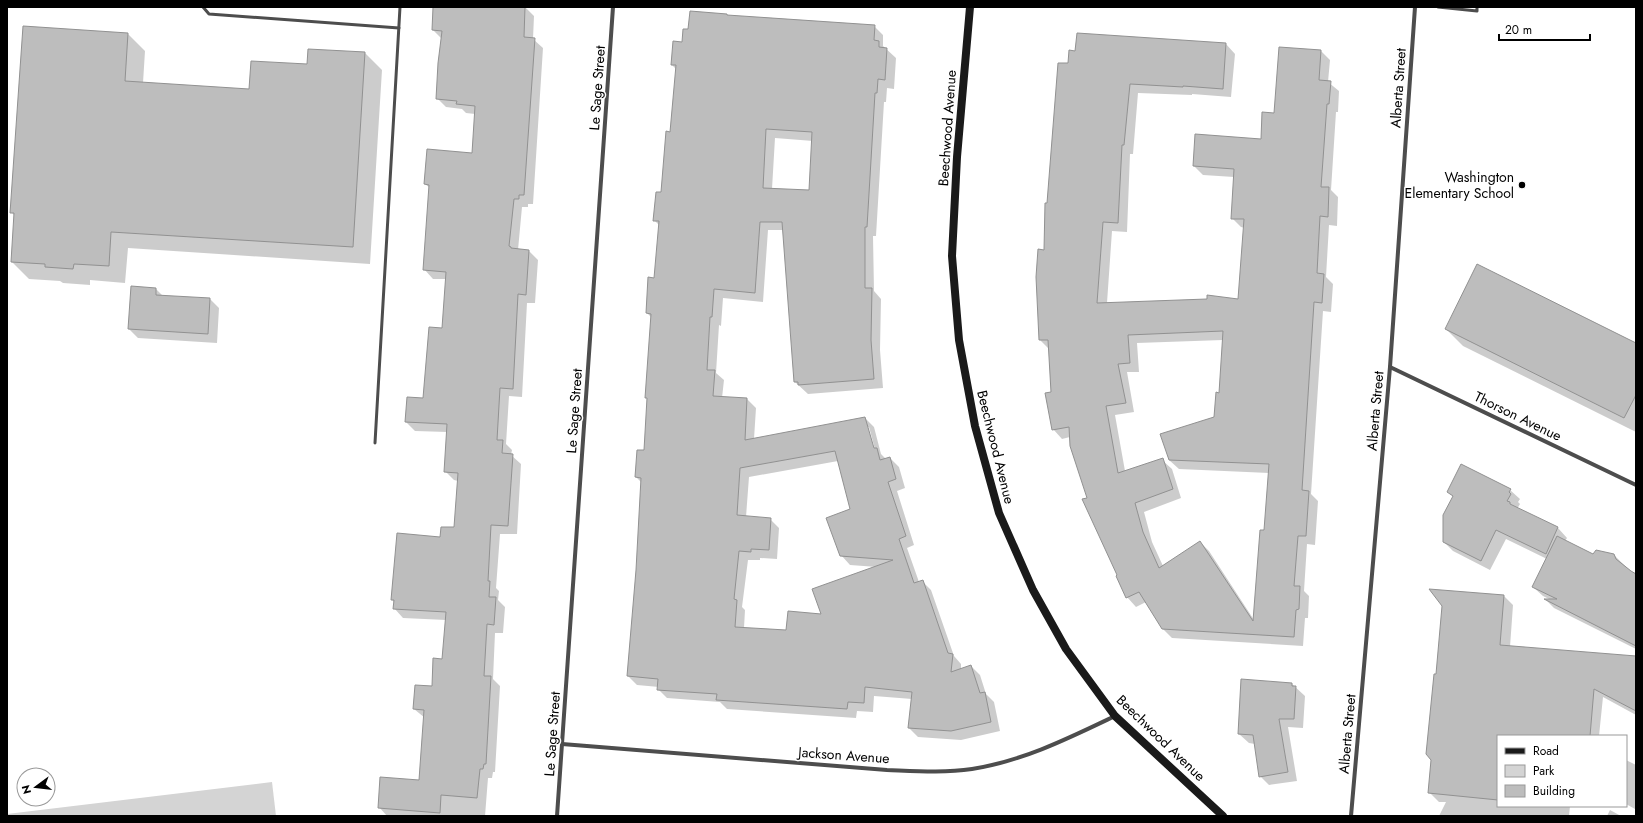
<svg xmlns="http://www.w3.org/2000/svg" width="1643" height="823" viewBox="0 0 1643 823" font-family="Jost,sans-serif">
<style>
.green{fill:#d4d4d4}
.shadow{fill:#0003;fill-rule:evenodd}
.building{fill:#bdbdbd;stroke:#919191;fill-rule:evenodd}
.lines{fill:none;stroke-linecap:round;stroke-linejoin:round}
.lane{stroke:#4d4d4d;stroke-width:3}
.street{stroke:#4d4d4d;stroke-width:4}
.secondary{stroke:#1a1a1a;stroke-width:8}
.poi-dot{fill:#000;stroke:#fff;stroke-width:1.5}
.labels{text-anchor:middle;stroke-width:3;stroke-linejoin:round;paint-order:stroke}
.street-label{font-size:14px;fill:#000;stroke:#fff}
.poi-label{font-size:14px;fill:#000;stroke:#fff;text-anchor:end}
</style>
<rect width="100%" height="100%" fill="#fff"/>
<!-- green -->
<polygon class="green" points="272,782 276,816 7,816 7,814"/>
<!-- shadow -->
<g class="shadow">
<polygon points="434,7 525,7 534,16 533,39 543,48 533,204 528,204 528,207 522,207 518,250 529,251 538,260 535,303 527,303 522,397 509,396 506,444 512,450 511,455 521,464 517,534 500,534 496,588 499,591 498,600 505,607 503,633 495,633 493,679 500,686 495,772 493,772 492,778 488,778 485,816 387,816 379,807 420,781 425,718 414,709 433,687 443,660 446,620 403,618 394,608 395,603 392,600 441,538 455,528 458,481 454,480 445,471 447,432 415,431 406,422 424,399 443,329 446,279 433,279 424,269 430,188 425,184 473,154 475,114 466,113 462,109 446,107 437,98 442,39 433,30"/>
<path d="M728,16l146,10 9,9v11l13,12 -2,31 -7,-1 -1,14h-2l-8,134h-3l1,55 7,8 -1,51 3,38 -75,6 -13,-12 -12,-152h-15l-5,72 -40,-4 -2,28 -2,-1 -3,48 8,7 -2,18 25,1 9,9 -2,31 111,-21 9,9 7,27 5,5 4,-1 9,9 6,21 -8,3 17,54 -7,3 12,34 3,-1 9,9 23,66 7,8v5l10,-3 9,9 6,19 8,8 6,29 -39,9 -43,-3 -9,-9 3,-29 -38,-3 -1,16 -16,-1 -1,7 -129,-9 -7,-7 -53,-4 -9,-9 1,-2 -22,-2 -9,-9 9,-106 5,-87 -6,-6 9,-26 3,-52 -2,-2 6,-79 -5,-5 8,-34 5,-53 -6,-6 8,-27 9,-60 6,-63 -5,-5 17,-35zM775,138l38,3 -3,50 -38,-2zM867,427h2l7,26h-2zM838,461l13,48 -10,46 9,10 27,2 -55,48 -35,16 -43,-3 1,-18 -3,-3 6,-47h12v-2l17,1 2,-31 -9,-9 -24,-2 3,-40z"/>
<polygon points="128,34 145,51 143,83 250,90 308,66 309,50 365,53 382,70 370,264 128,248 125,283 90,280 90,285 63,283 60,281 29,279 12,262 15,216 11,212"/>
<path d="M1226,44l9,10 -4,43 -39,-3v1l-54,-2 -5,61h-3l-3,78 -15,-1 -5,72 132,-3 6,-72 -4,-1 -9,-9 2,-41 -31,-2 -9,-9 68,-26 13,-26 46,-63 9,9 -2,22 11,9 -1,21h-2l-5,78 7,7 -1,29 -8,-1 -3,52 7,7 -2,28 -8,-1 -12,183 7,7 -3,44 -8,-1 -3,47 5,5 -1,22h-3l-2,28 -131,-8 -10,-10 -16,-26 -10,5 -9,-10 -39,-98 -18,-62 -8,2 -9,-10 -4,-80 -9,-9 8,-136 21,-140zM1223,340l-3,54 -5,24 -46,42 10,9 90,4 -4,58 -11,89 -45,-69 -9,-9 -37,24 -11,-24 -8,-30 37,-14 -9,-29 -10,-9 -37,11 -10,-56 19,-3 -7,-40h12l-2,-29z"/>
<polygon points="156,289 163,296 210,299 219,308 217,343 138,338 129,329"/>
<polygon points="1446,329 1636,344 1636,432 1463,346"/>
<polygon points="1510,490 1520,499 1518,502 1520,504 1517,509 1558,528 1567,538 1565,541 1594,556 1614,555 1636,577 1636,649 1554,608 1546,600 1551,600 1543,596 1533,587 1547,559 1506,539 1490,570 1453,551 1444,542 1454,497 1448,492"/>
<polygon points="1504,596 1513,605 1510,647 1636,657 1636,715 1603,697 1599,736 1498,736 1498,806 1570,806 1569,816 1439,816 1446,802 1439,802 1429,792 1437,675"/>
<polygon points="1292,684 1305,696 1303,728 1288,727 1297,781 1269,785 1260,776 1255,744 1249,743 1239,734"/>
<polygon points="1626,760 1636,765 1635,809 1626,804"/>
<polygon points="1610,810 1621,816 1607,816"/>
</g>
<!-- building -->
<g class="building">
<polygon points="433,7 525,7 524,37 535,38 524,195 519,195 519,199 514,199 509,246 511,247 511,248 529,250 526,295 518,294 513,389 500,388 497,440 503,440 502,453 513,454 508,526 491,525 488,581 490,581 489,597 496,597 494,625 487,624 484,676 491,676 486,764 484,764 483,769 480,769 477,798 441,795 440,813 378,808 380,777 419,780 424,710 413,709 415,685 432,686 433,658 442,659 446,612 393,609 394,600 391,600 397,533 440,537 441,527 454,527 458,473 444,472 447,424 405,422 407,397 423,398 429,327 442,328 446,272 423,270 429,185 424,184 427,149 472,153 475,106 456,104 457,101 436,99 438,63 442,31 432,30"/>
<path d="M690,11l37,3v1l148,10 -1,15 5,1v6l8,1 -2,32 -7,-1 -1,14h-2l-8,134h-2v61h7l-1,52 3,39 -76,6v-3h-4l-12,-160h-22l-5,71 -41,-4 -2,28h-2l-3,53h8l-2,26 34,2 -2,42 120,-23 9,31h3l3,12 10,-3 6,22 -8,3 18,54 -7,3 15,44 9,-3 25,73 5,1 -2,18 20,-7 9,28 5,-1 6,30 -40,9 -43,-3 4,-36 -47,-5 -1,16 -16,-1 -1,7 -131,-9 1,-6 -60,-4 1,-11 -31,-3 9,-106 5,-92 -6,-1 2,-27h7l3,-52h-2l6,-84 -5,-1 2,-36 6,1 5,-57h-6l3,-29h5l5,-61 4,1 6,-67h-5l2,-24 9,1 1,-13h5zM766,129l46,3 -3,58 -46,-2zM835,451l15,58 -24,9 14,38 53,4 -81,29 9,25 -33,-3 -2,19 -51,-3 2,-27 -3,-1 5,-48 12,1v-3l18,1 2,-32 -34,-3 3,-47z"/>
<polygon points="23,26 128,33 125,81 249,89 251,61 307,64 308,49 365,52 353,247 111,232 109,266 74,264 73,269 45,267 45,264 11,262 14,213 10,213"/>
<path d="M1077,33l149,10 -3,46 -40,-3v1l-53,-3 -6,61h-2l-4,78 -15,-1 -6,81 110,-4v-4l31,4 6,-80h-13l3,-50 -41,-3 2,-32 66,5 1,-27 12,1 5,-66 42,3 -2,30 12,1 -2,23h-2l-6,83h8l-1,30 -8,-1 -3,57 7,1 -2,29 -8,-1 -12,188 7,1 -3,45h-8l-4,50h6l-1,23 -3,1 -2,27 -132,-8 -23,-37 -13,6 -10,-22 1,-1 -35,-76 5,-1 -17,-52 -1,-19 -17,3 -7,-37 6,-1 -3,-52h-9l-3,-63 2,-28 6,1 1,-47h2l11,-140h10l1,-13 6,1zM1223,331l-4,62 -3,-1 -2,25 -54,17 9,26 100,4 -5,66h-4l-7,91 -53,-80 -41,27 -16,-36 -8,-29 38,-14 -10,-31 -45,15 -12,-67 20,-3 -8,-39 12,-1 -2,-28z"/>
<polygon points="1477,264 1636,343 1636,395 1624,418 1445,329"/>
<polygon points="131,286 156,288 156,295 210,298 208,334 128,329"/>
<polygon points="1461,464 1511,489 1509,492 1511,494 1507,501 1510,502 1510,504 1558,527 1546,554 1496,530 1481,561 1443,542 1443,515 1453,496 1447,492"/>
<polygon points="1557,536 1593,554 1596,550 1614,554 1616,559 1631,571 1636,574 1636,646 1544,599 1557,599 1532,587"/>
<polygon points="1429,589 1504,595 1500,645 1636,656 1636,711 1594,689 1590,736 1498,736 1498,800 1428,793 1431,760 1426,754 1434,674 1436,674 1442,606"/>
<polygon points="1241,679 1292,683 1292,686 1296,686 1294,719 1279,719 1288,772 1259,777 1253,735 1238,734"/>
</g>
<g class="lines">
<!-- lane -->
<g class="lane">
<polyline points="203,7 209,14 399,28"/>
<polyline points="1438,7 1477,11 1477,7"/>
<polyline points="375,443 400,7"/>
</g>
<!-- street -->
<g class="street">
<polyline points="1390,367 1636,485"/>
<path d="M562,744l325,26c28,1 57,3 85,-1 51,-8 97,-31 143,-53"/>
<polyline points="557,816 613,7"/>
<polyline points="1351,816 1390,367 1415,7"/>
</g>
<!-- secondary -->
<polyline class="secondary" points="970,7 957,157 952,256 959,340 975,426 999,513 1033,590 1066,649 1115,716 1223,816"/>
</g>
<!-- markers -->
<circle class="poi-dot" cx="1522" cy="185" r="4"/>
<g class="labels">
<!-- street labels -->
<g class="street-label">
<text transform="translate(597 88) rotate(-86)" y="5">Le Sage Street</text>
<text transform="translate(1398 88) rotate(-86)" y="5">Alberta Street</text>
<text transform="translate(947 128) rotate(-86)" y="5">Beechwood Avenue</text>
<text transform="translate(574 411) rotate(-86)" y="5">Le Sage Street</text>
<text transform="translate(1375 411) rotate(-85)" y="5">Alberta Street</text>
<text transform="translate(1518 416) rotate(26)" y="5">Thorson Avenue</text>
<text transform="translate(996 447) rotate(76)" y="5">Beechwood Avenue</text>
<text transform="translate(552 734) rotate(-86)" y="5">Le Sage Street</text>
<text transform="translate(1347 734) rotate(-85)" y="5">Alberta Street</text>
<text transform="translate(1161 738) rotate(44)" y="5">Beechwood Avenue</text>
<text transform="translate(844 755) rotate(4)" y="5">Jackson Avenue</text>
</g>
<!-- poi labels -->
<g class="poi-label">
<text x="1514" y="182">Washington<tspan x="1514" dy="16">Elementary School</tspan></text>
</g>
</g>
<!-- border -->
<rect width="1643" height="823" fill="none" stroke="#000000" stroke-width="16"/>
<!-- legend -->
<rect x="1497" y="735" width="130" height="72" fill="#ffffff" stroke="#999999"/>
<rect x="1505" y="748" width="20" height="6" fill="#1a1a1a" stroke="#999999"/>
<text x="1533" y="755" font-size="12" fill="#000000">Road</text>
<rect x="1505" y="765" width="20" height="12" fill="#d4d4d4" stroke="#999999"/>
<text x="1533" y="775" font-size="12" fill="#000000">Park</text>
<rect x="1505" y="785" width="20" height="12" fill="#bdbdbd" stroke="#999999"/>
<text x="1533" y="795" font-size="12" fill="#000000">Building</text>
<!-- north arrow -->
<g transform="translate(36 787) rotate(255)"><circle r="19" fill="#ffffff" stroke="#999999"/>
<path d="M0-3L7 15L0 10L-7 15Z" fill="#000000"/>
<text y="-6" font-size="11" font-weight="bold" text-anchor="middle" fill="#000000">N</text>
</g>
<!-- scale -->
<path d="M1499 34v6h91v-6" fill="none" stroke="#000000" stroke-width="2"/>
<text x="1505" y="34" font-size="12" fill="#000000" stroke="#ffffff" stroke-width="3" paint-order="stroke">20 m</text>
</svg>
